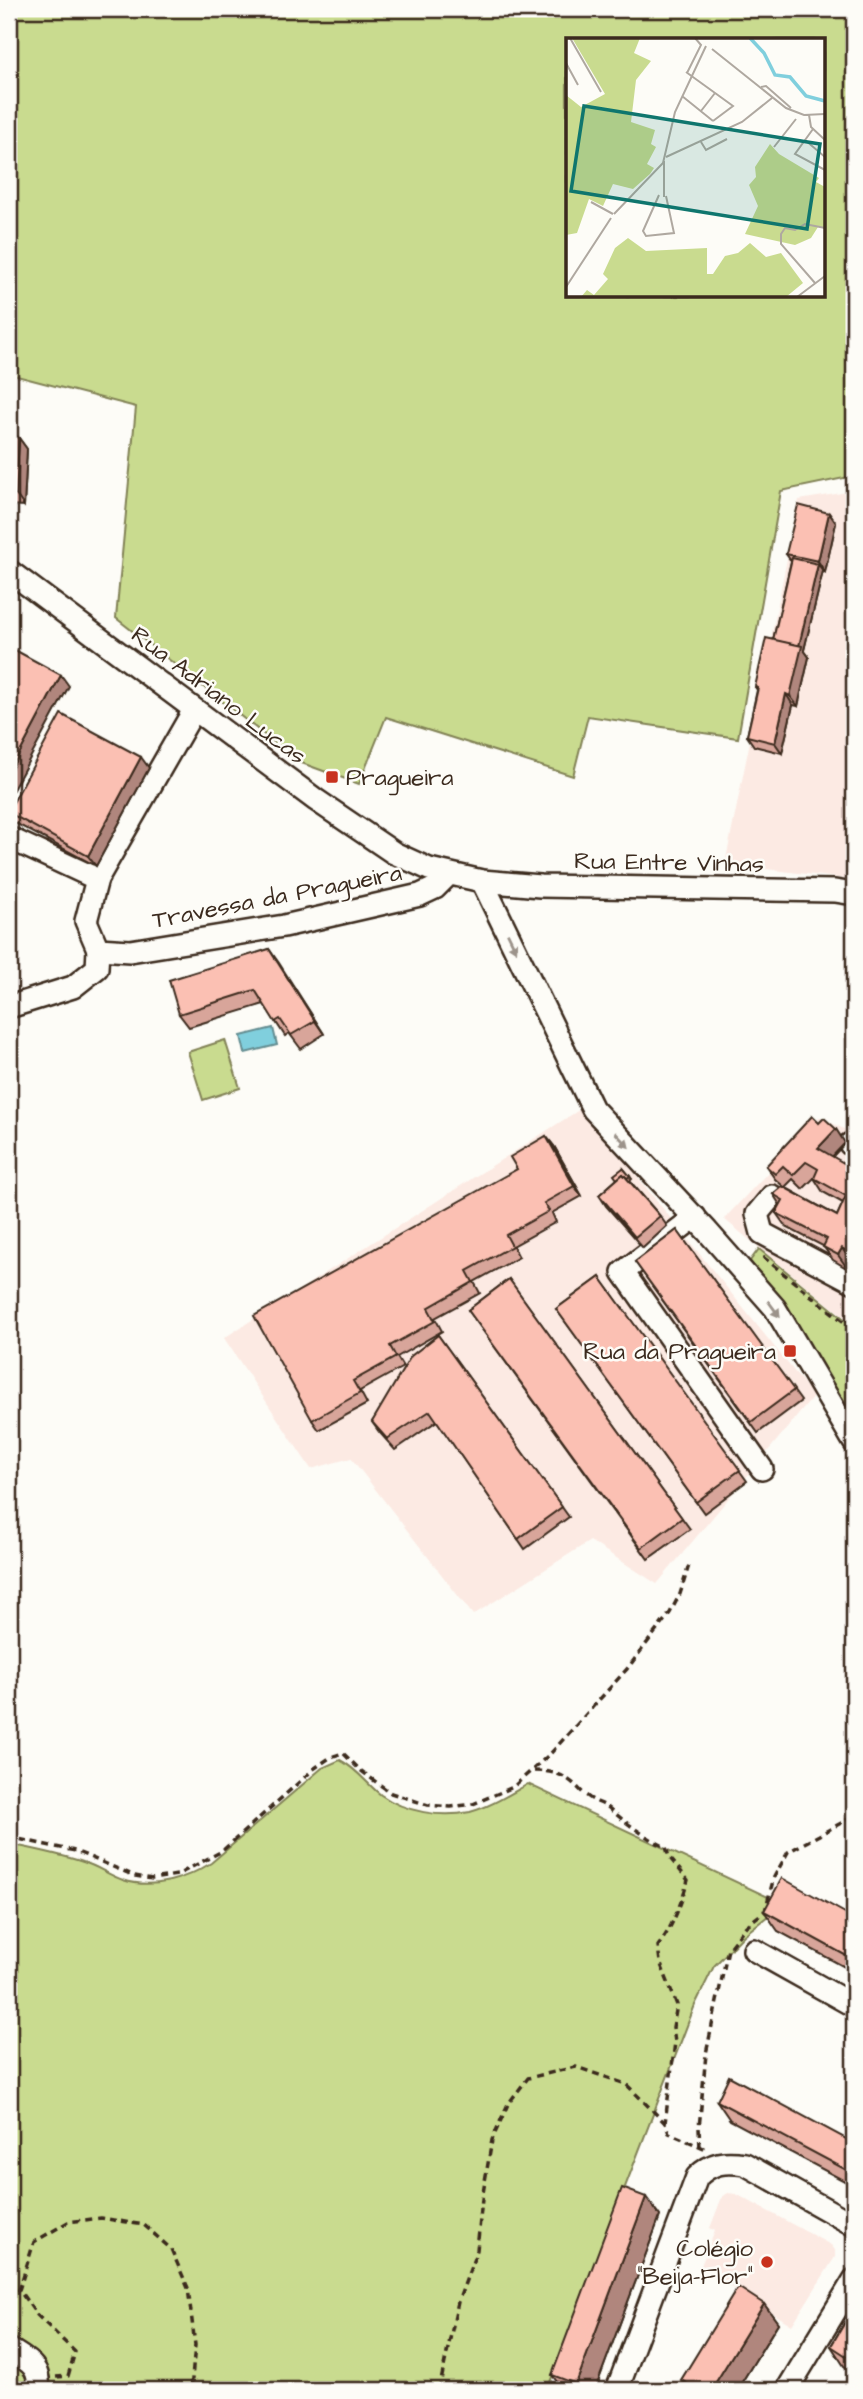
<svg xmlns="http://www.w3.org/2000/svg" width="863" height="2399" viewBox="0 0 863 2399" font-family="'Architects Daughter',sans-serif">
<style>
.built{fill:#fceae3}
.green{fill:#c9db8f;stroke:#828256;stroke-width:2;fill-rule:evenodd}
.water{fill:#80cfdd;stroke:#648d91;stroke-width:2}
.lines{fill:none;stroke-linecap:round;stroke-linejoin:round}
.minor-casing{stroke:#3b2a1e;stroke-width:26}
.path{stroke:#3b2a1e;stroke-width:3.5;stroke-dasharray:7 5;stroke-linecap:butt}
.minor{stroke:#fdfcf7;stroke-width:21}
.wall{fill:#d8a59a;stroke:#3b2a1e;stroke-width:2;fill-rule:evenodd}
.shaded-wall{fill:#b0867d;stroke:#3b2a1e;stroke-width:2}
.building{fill:#fbc0b3;stroke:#3b2a1e;stroke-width:2}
.oneway{fill:#9c938a}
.poi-dot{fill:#c8321e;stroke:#fdfcf7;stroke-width:2.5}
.labels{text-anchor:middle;stroke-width:5;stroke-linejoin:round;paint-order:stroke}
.street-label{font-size:24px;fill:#3b2a1e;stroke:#fdfcf7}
.poi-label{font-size:24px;fill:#3b2a1e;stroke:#fdfcf7;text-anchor:end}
.inset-river{fill:none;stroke:#80cfdd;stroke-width:3.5}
.inset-road{fill:none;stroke:#afa8a0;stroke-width:2}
.view{fill:#0f766e;fill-opacity:0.15;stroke:#0f766e;stroke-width:3.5}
.inset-edge{fill:none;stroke:#3b2a1e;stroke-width:3.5}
</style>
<rect width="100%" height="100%" fill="#fdfcf7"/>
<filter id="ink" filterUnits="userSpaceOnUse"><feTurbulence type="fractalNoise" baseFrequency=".0143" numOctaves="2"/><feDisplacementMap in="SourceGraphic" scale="14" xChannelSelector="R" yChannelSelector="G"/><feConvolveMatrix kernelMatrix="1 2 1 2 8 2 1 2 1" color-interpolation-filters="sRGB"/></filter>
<g filter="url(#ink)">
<!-- built -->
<g class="built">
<polygon points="854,491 854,880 725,864 799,500"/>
<polygon points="582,1108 814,1396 657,1584 590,1541 473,1615 351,1458 311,1469 224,1338"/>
<polygon points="820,1117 854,1134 854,1325 724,1219"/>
<polygon points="728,2193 736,2194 831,2245 835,2250 835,2257 792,2325 700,2268 715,2231 710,2228 722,2197"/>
</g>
<!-- green -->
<g class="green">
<path d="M9,9h845v467l-73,15 -43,247 -150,-22 -15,60 -187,-59 -27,67 -60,-22 -183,-144 20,-211 -127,-33zM567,40h256v256h-256z"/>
<polygon points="225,1040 240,1088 203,1100 188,1052"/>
<polygon points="759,1249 854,1327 854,1421 793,1321 750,1261"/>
<path d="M340,1760c16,8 27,24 41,35 24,17 60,23 89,17 20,-5 40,-18 58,-28l255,120 -39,31 -30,31 -19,39 -148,385h-538v-546c25,5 50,10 74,18 14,4 26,13 40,18 30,10 63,-1 88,-17l111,-95z"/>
</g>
<!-- water -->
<polygon class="water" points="273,1028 277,1045 245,1053 241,1036"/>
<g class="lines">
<!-- minor casing -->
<g class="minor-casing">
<g id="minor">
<polyline points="9,571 316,800 394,853 429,869 482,881 540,886 835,891 854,894"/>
<polyline points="194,710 97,879 86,921 98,949 130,951 284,926 420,895 435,888 449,874"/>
<polyline points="9,838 97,879"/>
<polyline points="482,881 593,1109 707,1231 775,1308 854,1442"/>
<polyline points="9,1007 73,987 97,968 98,949"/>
<polyline points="850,1144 854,1146"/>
<polyline points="772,1196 757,1214 762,1233 854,1282"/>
<polyline points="695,1217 623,1272 762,1469"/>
<polyline points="754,1950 854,2006"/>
<path d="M9,2349c19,12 32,17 29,41"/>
<path d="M617,2390l80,-213c15,-15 28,-16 48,-13l109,61"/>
<polyline points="787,2390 854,2280"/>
</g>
</g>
<!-- path -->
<g class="path">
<polyline points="763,1257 854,1330"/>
<path d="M534,1771c16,0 28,2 41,14 4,3 7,8 12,11 7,6 18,8 24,14 14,12 38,30 55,37l3,10 19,23c-7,24 -15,46 -30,66l2,16 17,43 -4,22 2,15 -10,81 4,10 37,16"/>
<polyline points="9,1837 75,1851 135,1876 152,1879 177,1875 222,1851 315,1768 331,1757 343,1753 360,1770 391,1793 428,1805 451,1807 473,1804 513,1787 551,1753 627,1669 670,1613 680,1594 689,1565"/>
<polyline points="700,2147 699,2128 706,2054 728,1949 746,1926 765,1911 774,1877 788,1852 854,1816"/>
<polyline points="56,2377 68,2376 75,2352 37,2315 19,2290 34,2242 68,2222 101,2218 144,2225 171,2249 188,2288 195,2345 191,2390"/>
<polyline points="439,2390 458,2302 477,2250 482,2199 492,2140 508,2104 528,2078 576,2067 626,2084 665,2123"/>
</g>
<!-- minor -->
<use href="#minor" class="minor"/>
</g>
<!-- wall -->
<g class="wall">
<polygon points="9,435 19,438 27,449 24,506 10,505 10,509 9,508"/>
<polygon points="829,513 836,523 825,572 823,571 804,650 809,657 798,706 793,705 782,753 754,746 747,736 757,690 755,687 773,640 791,561 786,554"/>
<polygon points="149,768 96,866 15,823 9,814 9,810"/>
<polygon points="269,949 324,1034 301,1049 289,1033 285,1036 264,1004 189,1027 179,1014"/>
<path d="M819,1123l26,20 -13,14 22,12v94l-3,-1 -3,7 -15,-9 -10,-14 -37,-19 -10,-14 4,-8 -7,-11 10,-8 -8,-7 -9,-13zM814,1178l9,14 20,11 -6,13 -52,-29 8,-8 10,10z"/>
<polygon points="546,1136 554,1146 582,1196 552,1213 556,1222 513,1246 519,1257 474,1282 480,1293 435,1318 442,1331 397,1357 403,1367 360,1391 367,1404 319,1430 312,1420 517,1169"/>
<polygon points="623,1168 632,1179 630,1181 660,1216 667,1226 643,1248 606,1206 599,1195 617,1179"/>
<polygon points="677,1230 801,1401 758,1433 635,1262"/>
<polygon points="600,1277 747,1481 704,1513 556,1309"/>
<polygon points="509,1279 690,1529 648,1559 468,1310"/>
<polygon points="438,1335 569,1517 525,1549 437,1421 395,1450 379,1432 372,1422"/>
<polygon points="764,1911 854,1918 854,1972 778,1931"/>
<polygon points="717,2101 854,2143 854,2186 730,2120"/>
<polygon points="660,2216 595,2390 563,2390 552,2375"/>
<polygon points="764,2304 778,2323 737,2390 689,2390 681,2380"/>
<polygon points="854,2307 854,2372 844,2366 831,2346"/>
</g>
<!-- shaded-wall -->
<g class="shaded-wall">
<polygon points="19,438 27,449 24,506 16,495"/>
<polygon points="829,513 836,523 825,572 818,561"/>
<polygon points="818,564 823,571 804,650 809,657 798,706 790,696 798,648"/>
<polygon points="61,675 69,686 9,797 9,773"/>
<polygon points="786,694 793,705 782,753 775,743"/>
<polygon points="141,757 149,768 96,866 88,856"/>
<polygon points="269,949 279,963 324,1034 315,1021"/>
<polygon points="836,1129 845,1143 827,1162 818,1148"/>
<polygon points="546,1136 554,1146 582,1196 574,1186"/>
<polygon points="842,1248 851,1262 848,1269 838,1255"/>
<polygon points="646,2197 660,2216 595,2390 580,2390 576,2384"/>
<polygon points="764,2304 778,2323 737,2390 711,2390"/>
</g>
<!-- building -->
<g class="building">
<polygon points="9,435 19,438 16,495 9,495"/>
<polygon points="798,505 829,513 818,561 786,554"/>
<polygon points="792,558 818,564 799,646 773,640"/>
<polygon points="854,629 854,651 849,649"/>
<polygon points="766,638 802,646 790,696 786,694 775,743 747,736 758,688 755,687"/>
<polygon points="13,649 61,675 9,773 9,656"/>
<polygon points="61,714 141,757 88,856 9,813 9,810"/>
<polygon points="269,949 315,1021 291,1035 280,1019 275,1022 255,990 179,1014 169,980"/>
<polygon points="812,1116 819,1123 824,1118 836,1129 818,1148 854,1169 854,1255 842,1248 838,1255 823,1247 827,1239 776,1213 783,1200 773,1194 782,1186 837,1216 846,1196 814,1178 818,1169 806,1162 793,1175 783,1166 775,1174 766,1166"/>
<polygon points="546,1136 574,1186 544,1203 549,1211 506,1235 512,1246 467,1271 473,1282 428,1308 435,1321 390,1346 396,1357 353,1381 360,1393 312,1420 254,1316 517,1169 510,1157"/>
<polygon points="623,1168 630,1176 627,1178 623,1174 617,1179 614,1175"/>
<polygon points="623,1174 660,1216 635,1237 599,1195"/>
<polygon points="677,1230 794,1390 751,1422 635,1262"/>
<polygon points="600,1277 740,1470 696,1502 556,1309"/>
<polygon points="509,1279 682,1518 641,1548 468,1310"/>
<polygon points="438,1335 562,1507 518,1539 430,1411 387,1439 372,1422 411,1356"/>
<polygon points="782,1878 854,1918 854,1960 764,1911"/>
<polygon points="729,2076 854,2143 854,2174 717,2101"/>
<polygon points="622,2188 646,2197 576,2384 552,2375"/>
<polygon points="738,2287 764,2304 711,2390 699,2390 681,2380"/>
<polygon points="854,2307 854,2361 831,2346"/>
<polygon points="807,2384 817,2390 803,2390"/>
</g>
<!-- one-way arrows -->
<defs><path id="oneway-solid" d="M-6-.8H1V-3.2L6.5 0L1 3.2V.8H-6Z" transform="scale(1.75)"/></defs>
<g class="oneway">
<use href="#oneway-solid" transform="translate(512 942) rotate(64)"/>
<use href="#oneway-solid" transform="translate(622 1140) rotate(47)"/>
<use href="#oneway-solid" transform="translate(774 1309) rotate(54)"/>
</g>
</g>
<!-- markers -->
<g class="poi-dot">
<rect x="325" y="770" width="14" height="14" rx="3.5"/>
<rect x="783" y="1344" width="14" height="14" rx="3.5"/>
<circle cx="767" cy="2262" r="7"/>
</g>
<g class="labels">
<!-- street labels -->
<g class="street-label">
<text transform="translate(219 695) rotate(37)" y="8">Rua Adriano Lucas</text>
<text transform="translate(669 862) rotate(1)" y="8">Rua Entre Vinhas</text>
<text transform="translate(277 896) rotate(-11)" y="8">Travessa da Pragueira</text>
</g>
<!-- poi labels -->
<g class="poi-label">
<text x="346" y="785" text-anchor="start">Pragueira</text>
<text x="776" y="1359">Rua da Pragueira</text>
<text x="753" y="2256">Colégio<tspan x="753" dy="28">"Beija-Flor"</tspan></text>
</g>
</g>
<!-- overview -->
<g transform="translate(566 38)">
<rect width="259" height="259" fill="#fdfcf7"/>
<path d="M6,0h68l-6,15 17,8 -15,19 -5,42 24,8 -4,14 5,3 -9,17 7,4 -4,6 -17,15 -20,-5 -10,22 -14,-7 -12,34 -11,2v-140l15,12 24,-13zM204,106l9,10 40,24 -3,4 9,5v40h-7l-7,11 -16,7 -50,-11 13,-28 -9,-21 7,-8 -1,-10zM62,200l18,13 61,-3v26h6l12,-18 13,-3 12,-10 16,14 15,-4 22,30 -17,14h-205l6,-7 7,5 14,-16 -5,-5 12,-26z" fill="#c9db8f"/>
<path class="inset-river" d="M184,0l14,15 11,22 15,2 16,19 19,5"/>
<path class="inset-road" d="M4,0l31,54M146,11l74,59 18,7 21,-1M0,25l12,22M120,34l47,34 -20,15M121,35l14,-28 -6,-7M195,49l5,-1 25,22M116,58l31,25M135,73l14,-18M243,77l2,12 14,13M247,91l-18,25 30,16M239,102l20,17M135,104l5,8 21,-11M208,109l22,-28M100,119l76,-35 30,-24M98,123v36M93,157l-16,36 3,5 28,-3 -8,-37M25,164l22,12M48,176l49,-51 12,-51 31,-66M249,245l-34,-39v-10l4,-6 10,2 10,-6 20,4M0,249l45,-69M231,259l28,-21"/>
<path class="view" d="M18,68l236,38 -13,85 -236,-38z"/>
<rect width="259" height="259" class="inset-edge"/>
</g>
<!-- margin -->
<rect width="863" height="2399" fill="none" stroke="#fdfcf7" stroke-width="35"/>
<rect x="18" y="18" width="828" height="2364" fill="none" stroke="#3b2a1e" stroke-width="2.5" filter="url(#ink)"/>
</svg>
